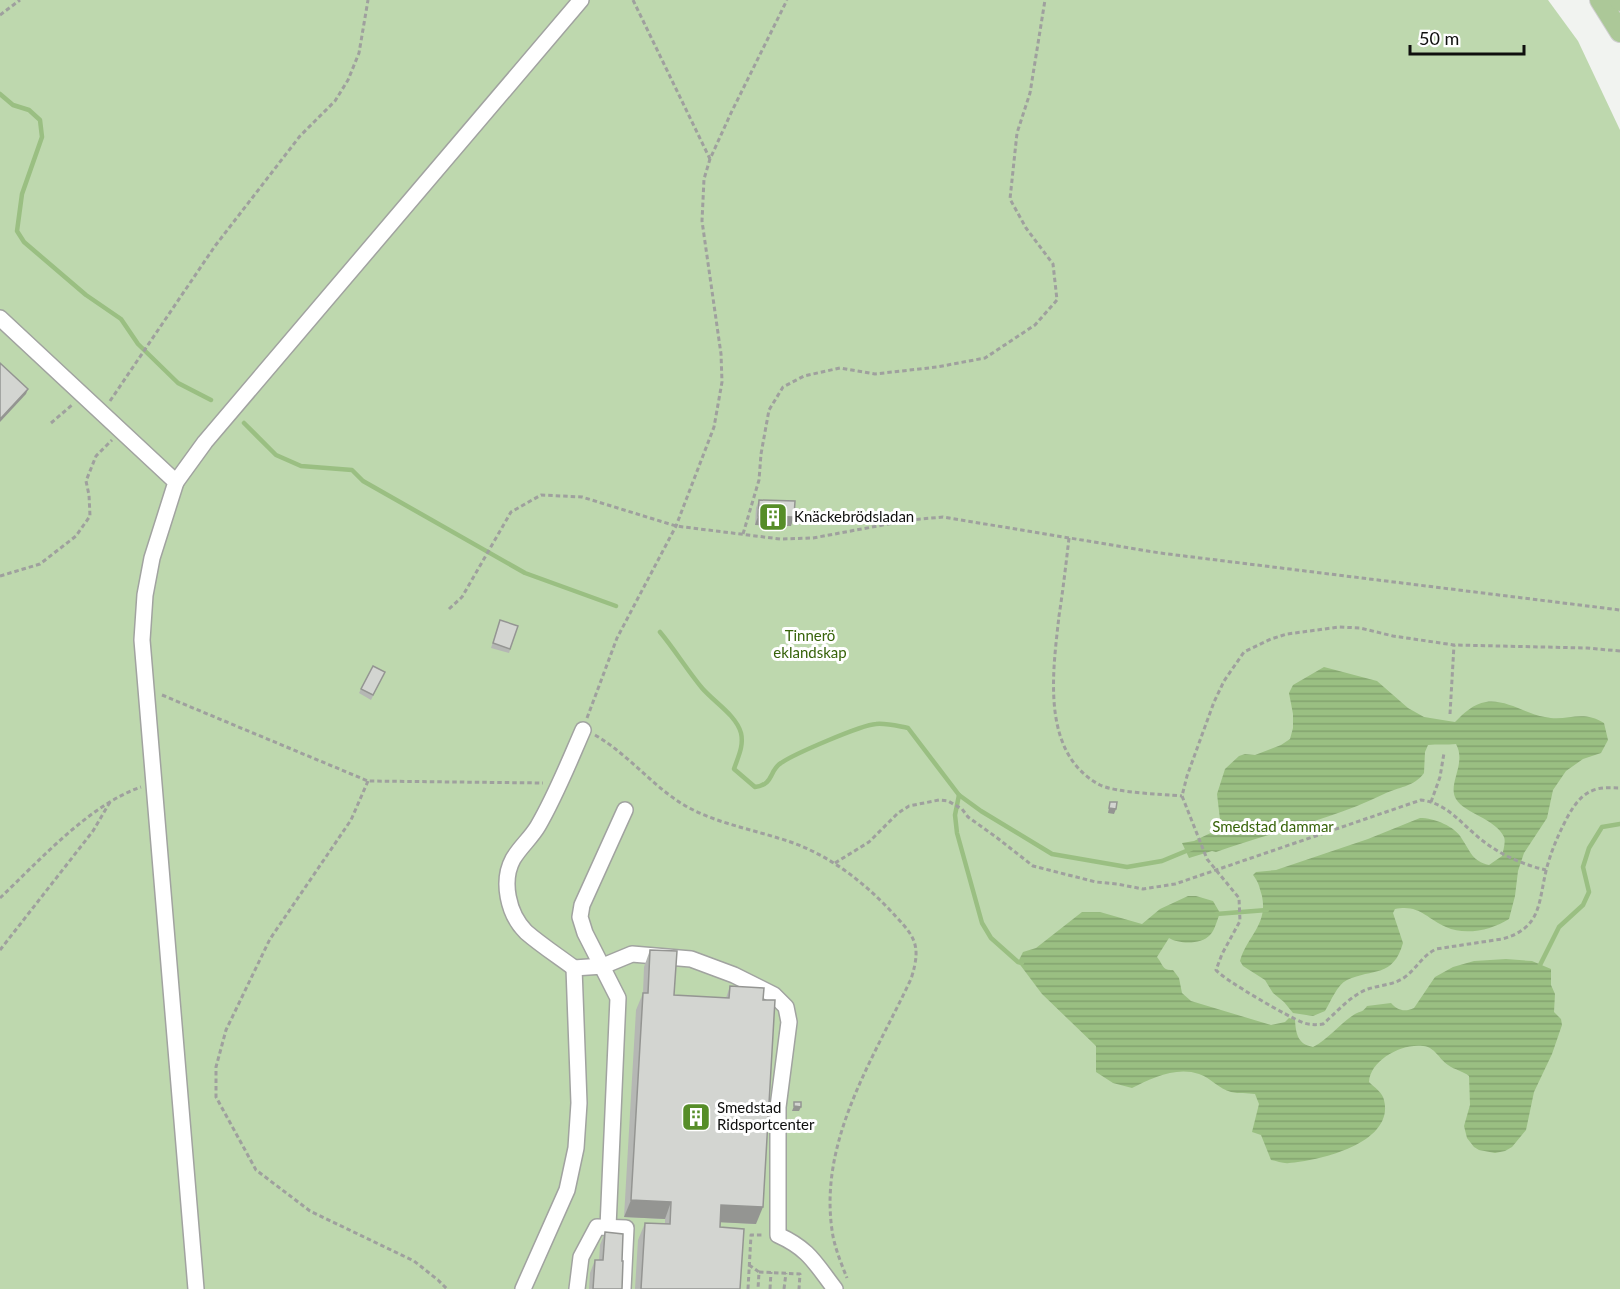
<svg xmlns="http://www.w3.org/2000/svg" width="1620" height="1289" viewBox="0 0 1620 1289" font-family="Lato,sans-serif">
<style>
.park{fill:#bed8ae}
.water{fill:url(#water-rules)}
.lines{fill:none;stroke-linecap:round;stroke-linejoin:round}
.stream{stroke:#9abf82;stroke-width:4.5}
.minor-casing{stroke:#a1a3a0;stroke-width:18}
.major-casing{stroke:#cfcfcf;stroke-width:22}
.path{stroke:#9fa09e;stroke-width:3;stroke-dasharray:4.5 3;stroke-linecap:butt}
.minor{stroke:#fff;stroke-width:15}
.major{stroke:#acc898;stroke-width:20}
.wall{fill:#b5b7b4}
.shaded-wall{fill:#949592}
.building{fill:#d3d5d1;stroke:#949592;stroke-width:1.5}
.labels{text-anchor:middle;stroke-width:6;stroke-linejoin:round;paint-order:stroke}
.poi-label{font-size:15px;fill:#0f0f0e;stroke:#fff;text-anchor:start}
.park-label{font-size:15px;fill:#37630a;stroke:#fff}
</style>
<defs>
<pattern id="water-rules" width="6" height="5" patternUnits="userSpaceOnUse" patternTransform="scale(1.5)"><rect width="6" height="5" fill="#9abf82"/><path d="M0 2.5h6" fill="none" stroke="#84a36f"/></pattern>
</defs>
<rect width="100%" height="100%" fill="#f1f3f0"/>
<!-- park -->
<polygon class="park" points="0,0 1548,0 1578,41 1620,130 1620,1289 0,1289"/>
<!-- water -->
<g class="water">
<path d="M1324,667l53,14 31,27 16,9 31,5c9,-9 18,-18 31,-20 20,-3 40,12 59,15 22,5 37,-8 59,6l4,17 -7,13 -18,6 -17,12 -13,19 -6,28 -23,35 -6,18 -3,25 -6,23c-17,11 -44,17 -63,8 -20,-9 -27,-23 -51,-18l-2,4 10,30c-10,35 -30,25 -56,37 -10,5 -16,21 -22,31l-12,5 -20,-3 -9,-11 -11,-9 -8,-13 -22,-14 -3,-5c7,-25 28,-36 22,-65 -3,-10 -3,-13 -9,-21l3,-3 20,-2 92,-31 52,-21c14,0 35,8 42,21 9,13 10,22 27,26l13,-9c1,-5 4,-14 2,-19 -8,-18 -40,-24 -48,-38 -9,-15 11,-35 0,-55 -9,1 -19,0 -28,1l-3,7 -1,21c-10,14 -26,14 -40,21 -53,26 -113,38 -168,58l-4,-1 -23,7 -7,-15 12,-2 27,-13 -4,-34 8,-25 14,-13 6,-2 10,1 26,-10 9,-6 3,-11v-14l-4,-21 4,-8z"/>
<path d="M1188,896h8l17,5 7,12c-3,7 -5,17 -10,22 -9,10 -31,9 -41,3l-12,19c6,7 5,14 16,13l6,8 3,15 9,8 80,24 14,-3 4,-4 6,2c1,15 3,24 18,27 16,-8 27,-24 42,-33 6,-3 8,-2 12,-8l24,-3c7,8 14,9 23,5l21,-31 18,-10 21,-6 32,-2 26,2 19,8v16l4,9 -1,18 7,7 1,6 -10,29 -18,38 -8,38 -14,17 -7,4 -10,2 -16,-3 -5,-3 -7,-9 -3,-12 6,-21 -1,-29c-6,-5 -14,-6 -21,-11 -9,-6 -13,-18 -25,-19 -21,-3 -53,14 -54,36 5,5 14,11 15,18 11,43 -64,61 -95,63 -5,1 -12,-2 -18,-3l-10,-25 -9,-3 7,-28 -4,-10c-8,-1 -16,0 -24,-2 -12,-3 -20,-14 -32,-18 -22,-8 -48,4 -67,14l-19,-5 -17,-11v-26l-54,-52 -24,-32 5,-10 13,-4 46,-36h18l42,12 18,-15z"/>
</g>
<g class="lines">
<!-- stream -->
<g class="stream">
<polyline points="0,94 13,105 29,110 40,120 42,137 22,194 17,231 24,242 86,295 121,319 138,344 178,383 211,400"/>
<polyline points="244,423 276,455 301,466 352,470 363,481 525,573 616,606"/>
<path d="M660,632c15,18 27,38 42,56 12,14 34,27 39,45 3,13 -3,24 -7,36l21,18c19,-2 14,-17 26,-24 13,-9 80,-38 95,-39 11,-1 21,2 32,4l51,67 22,16 71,43 75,13 35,-6 29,-12"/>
<polyline points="959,795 955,815 957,833 982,923 991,938 1018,962 1022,963"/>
<polyline points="1216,914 1267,910"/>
<polyline points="1539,967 1559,927 1583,905 1589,892 1583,867 1589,848 1602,827 1620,824"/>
</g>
<!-- minor casing -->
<g class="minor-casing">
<g id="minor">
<polyline points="0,318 176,482 152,558 145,595 142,640 196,1289"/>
<polyline points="176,482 205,442 581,0"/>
<path d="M583,730c-14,32 -27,65 -45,96 -7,12 -18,21 -25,33 -12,22 -5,55 13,73 15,13 32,24 48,36l29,-2 29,-12 59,5 43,16 40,20 12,12 3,15 -11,85v128c31,14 37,28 57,54"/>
<polyline points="608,1227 618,998 585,933 580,917 582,905 625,810"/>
<polyline points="523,1289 567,1190 576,1148 579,1103 574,968"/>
<polyline points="577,1289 581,1257 597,1227 626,1228 623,1289"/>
</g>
</g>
<!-- major casing -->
<g class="major-casing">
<g id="major">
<polyline points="1600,0 1620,32"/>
<polyline points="1620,0 1620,1"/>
</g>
</g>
<!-- path -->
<g class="path">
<polyline points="633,0 710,159"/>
<polyline points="0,15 20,0"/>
<polyline points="110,401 215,246 300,136 335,101 348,80 359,53 368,0"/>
<polyline points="51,423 72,405"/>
<polyline points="743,534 759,480 761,454 769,410 783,387 804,376 840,368 875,374 937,367 985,358 1035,325 1057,300 1053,264 1026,228 1010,199 1017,133 1030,93 1045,0"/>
<path d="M1069,538c-3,26 -6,52 -10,78 -6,55 -19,137 41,169 17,8 61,9 82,11"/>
<polyline points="0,576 40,564 76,536 90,516 89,495 86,481 96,456 112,440"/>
<polyline points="449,609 462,597 511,512 541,495 582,497 676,526 780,539 813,538 910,520 943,517 1160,553 1620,610"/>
<path d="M1620,651l-33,-3 -133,-3 -61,-9 -33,-8 -21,-1 -52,7 -16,5 -27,13 -20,29 -10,21 -27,74 -5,20 25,63 32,39 1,23 -18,33 -6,16c8,10 74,48 88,53 7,2 12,2 19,1 14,-12 28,-29 45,-35 12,-4 26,-4 37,-12 12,-9 17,-21 31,-28l66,-10c41,-11 36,-38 45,-72 5,-18 12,-34 21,-51 7,-12 14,-23 29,-27 7,-2 16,-1 23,-1"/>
<polyline points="162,695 368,781 543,783"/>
<polyline points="1450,714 1454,645"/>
<polyline points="587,718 617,638 676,526 714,427 722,382 721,354 702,221 704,179 710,159 731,113 787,0"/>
<path d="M595,735c33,19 56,50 89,70 29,17 62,23 94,33 43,12 79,38 110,70 25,27 35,34 23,71 -37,79 -92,160 -79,251 2,16 9,33 15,48"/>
<polyline points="368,781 351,820 270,939 226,1030 216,1067 216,1097 256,1170 310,1211 414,1261 438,1280 447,1289"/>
<polyline points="1431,802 1440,777 1444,753"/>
<path d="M835,863l34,-21 29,-29 11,-7 30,-6 9,1 14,8 6,8 28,20 37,29 63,16 21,2 26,5 32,-5 246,-84c27,3 42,26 62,41 18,14 41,24 63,29"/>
<path d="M0,898c40,-38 89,-93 141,-111"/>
<polyline points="0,950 93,831 110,802"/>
<polyline points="749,1265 759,1272 758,1289"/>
<polyline points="759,1272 800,1274 799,1289"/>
<polyline points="748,1289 751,1235 764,1235"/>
<polyline points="770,1289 771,1272"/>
<polyline points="784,1289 786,1273"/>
</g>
<!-- minor -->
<use href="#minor" class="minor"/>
<!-- major -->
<use href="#major" class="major"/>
</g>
<!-- wall -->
<g class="wall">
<polygon points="759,500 791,526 755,525 756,508"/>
<polygon points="500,620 518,626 509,653 491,648"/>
<polygon points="383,676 371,700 359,693 361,689"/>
<polygon points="650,950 674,995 726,998 730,986 756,1224 720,1222 720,1227 740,1289 635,1289 638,1240 645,1223 665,1224 665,1219 624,1217 636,1010 643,993 644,967"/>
<polygon points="605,1232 622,1261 622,1289 589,1289 590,1273 595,1260 599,1260 600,1245"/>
</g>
<!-- shaded-wall -->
<g class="shaded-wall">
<polygon points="28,389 26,394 0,422 0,419"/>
<polygon points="758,516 794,517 791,526 755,525"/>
<polygon points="1109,808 1116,809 1114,814 1108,813"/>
<polygon points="794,1106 801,1107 799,1111 792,1111"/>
<polygon points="631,1200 671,1202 665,1219 624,1217"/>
<polygon points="721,1205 763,1207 756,1224 715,1222"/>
</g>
<!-- building -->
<g class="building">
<polygon points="0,363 28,389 0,419"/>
<polygon points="759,500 795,501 794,517 758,516"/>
<polygon points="500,620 518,626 510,649 493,643"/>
<polygon points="373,666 385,672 373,695 361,689"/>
<polygon points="1110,802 1117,802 1116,809 1109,808"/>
<polygon points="650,950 677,951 674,995 729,998 730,986 764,988 763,1000 775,1000 763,1207 721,1205 720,1227 744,1229 740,1289 641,1289 645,1223 670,1224 671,1202 631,1200 643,993 648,993"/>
<polygon points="794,1102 801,1102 801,1107 794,1106"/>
<polygon points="605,1232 623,1234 622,1261 623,1261 622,1289 593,1289 595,1260 603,1260"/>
</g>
<!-- icons -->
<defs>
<g id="building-square" transform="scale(1.5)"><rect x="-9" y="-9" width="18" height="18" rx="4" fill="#568d28" stroke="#fff"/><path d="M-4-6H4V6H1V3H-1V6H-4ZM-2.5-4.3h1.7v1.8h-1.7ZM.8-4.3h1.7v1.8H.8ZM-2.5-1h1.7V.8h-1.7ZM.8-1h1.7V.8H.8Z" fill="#fff"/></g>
</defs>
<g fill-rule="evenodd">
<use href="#building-square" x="773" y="517"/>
<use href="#building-square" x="696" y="1117"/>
</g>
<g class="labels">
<!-- poi labels -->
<g class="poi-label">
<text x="794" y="522">Knäckebrödsladan</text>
<text x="717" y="1113">Smedstad<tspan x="717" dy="17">Ridsportcenter</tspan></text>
</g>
<!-- park labels -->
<g class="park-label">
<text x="810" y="641">Tinnerö<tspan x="810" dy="17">eklandskap</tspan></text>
<text x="1273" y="832">Smedstad dammar</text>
</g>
</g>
<!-- scale -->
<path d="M1410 45v9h114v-9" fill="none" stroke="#0f0f0e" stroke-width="3"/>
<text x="1419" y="45" font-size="18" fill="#0f0f0e" stroke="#ffffff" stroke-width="4.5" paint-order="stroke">50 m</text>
</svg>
